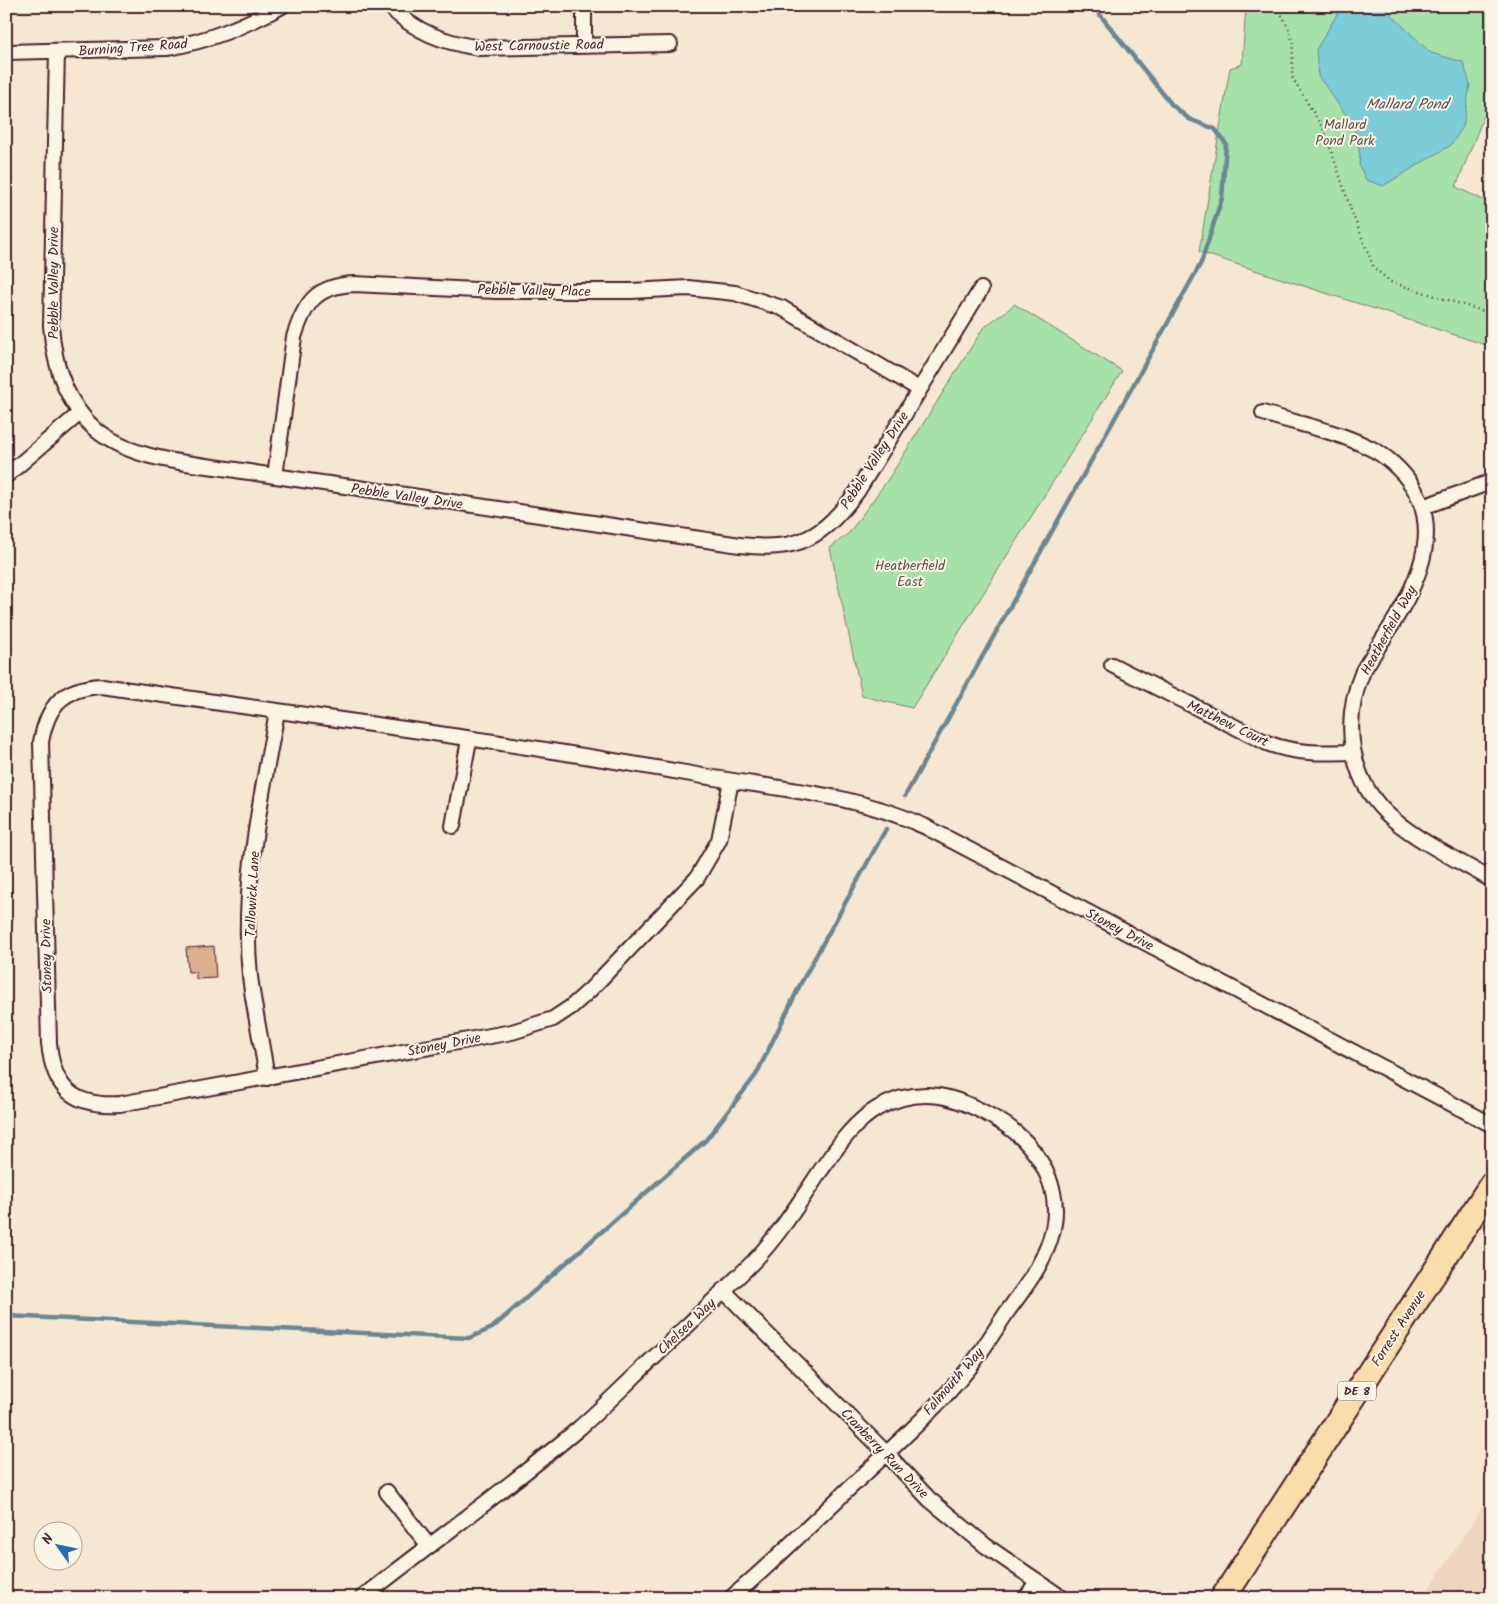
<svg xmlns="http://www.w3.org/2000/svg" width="1498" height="1604" viewBox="0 0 1498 1604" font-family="Kalam,sans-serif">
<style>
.built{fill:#eed6be}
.green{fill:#a6e1a8;stroke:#78806a}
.water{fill:#7dcdd8;stroke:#698793}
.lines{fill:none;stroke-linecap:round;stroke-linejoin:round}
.stream{stroke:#698793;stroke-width:4.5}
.building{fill:#dcaf8d;stroke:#4a1f2b}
.minor-casing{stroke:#4a1f2b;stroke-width:18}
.trunk-casing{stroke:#4a1f2b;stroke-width:28}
.path{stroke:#4a1f2b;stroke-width:2.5;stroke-dasharray:1 4;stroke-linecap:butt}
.minor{stroke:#fcf5e5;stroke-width:14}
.trunk{stroke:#f9deab;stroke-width:24}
.labels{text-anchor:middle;stroke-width:4;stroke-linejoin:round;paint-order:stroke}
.shield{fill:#fcf5e5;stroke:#7f5f63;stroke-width:1}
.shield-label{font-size:12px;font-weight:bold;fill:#4a1f2b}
.street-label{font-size:14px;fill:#4a1f2b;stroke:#fcf5e5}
.park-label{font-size:14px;fill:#61504a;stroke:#fcf5e5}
.water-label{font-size:15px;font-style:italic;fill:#59535f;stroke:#fcf5e5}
</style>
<rect width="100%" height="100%" fill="#f6e7d3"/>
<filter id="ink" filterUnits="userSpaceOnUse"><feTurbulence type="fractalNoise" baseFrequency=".02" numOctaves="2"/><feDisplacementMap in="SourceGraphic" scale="10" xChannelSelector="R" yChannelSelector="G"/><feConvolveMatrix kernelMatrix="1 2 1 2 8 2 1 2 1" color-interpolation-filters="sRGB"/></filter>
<g filter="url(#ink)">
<!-- built -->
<polygon class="built" points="1492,1492 1492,1598 1423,1598"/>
<!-- green -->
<g class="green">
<polygon points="1246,6 1492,6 1492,95 1456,187 1492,204 1492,347 1199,252 1230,68 1242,64"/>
<path d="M1014,304l108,67 -210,337 -50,-12 -32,-148 19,-15 40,-55 93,-148c10,-11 22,-15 32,-26z"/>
</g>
<!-- water -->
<polygon class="water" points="1342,6 1382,6 1431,53 1463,62 1470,84 1463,127 1451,145 1383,186 1366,180 1359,165 1360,154 1354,126 1318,76 1316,50"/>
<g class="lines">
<!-- stream -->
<g class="stream">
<polyline points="905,796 1201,263 1222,198 1226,144 1215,129 1189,119 1172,105 1093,6"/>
<polyline points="6,1316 469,1338 492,1328 706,1140 756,1075 801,983 886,829"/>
</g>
</g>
<!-- building -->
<polygon class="building" points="214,946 216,978 196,979 196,972 188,972 186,948"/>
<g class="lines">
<!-- minor casing -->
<g class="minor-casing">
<g id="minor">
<path d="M389,6c26,26 54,36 90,42l191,-4"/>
<polyline points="584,6 584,45"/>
<path d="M57,51l-6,275c3,39 14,77 45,104 37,31 95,33 140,40 39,6 77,12 116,17 129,19 259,39 388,58 60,7 81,-7 117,-53l124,-203"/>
<path d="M6,52l161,-4c42,-7 77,-22 115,-42"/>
<path d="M1263,413c35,11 73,18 105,34 18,8 35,24 45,40 39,62 -19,132 -50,184 -22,52 -14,112 31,149 29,24 66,41 98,60"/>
<polyline points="6,476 80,413"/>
<path d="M275,476l19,-139c11,-35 22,-51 60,-53l142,7h135l57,-3 47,5 47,15 137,81"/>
<polyline points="1423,507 1485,484"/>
<path d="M1112,665l155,78c28,11 55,10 85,9"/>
<path d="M731,781l-12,59 -22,38 -107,112 -19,17 -18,12 -41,13 -392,72c-47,3 -67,-16 -71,-61l-8,-301c7,-38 22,-54 61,-56 198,29 398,54 595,89 78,14 157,18 229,52l566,298"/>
<polyline points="453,826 469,740"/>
<path d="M267,1078c-5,-34 -13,-68 -17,-102 -9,-88 11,-178 27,-264"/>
<polyline points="723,1290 886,1453 929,1499 986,1546 1062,1598"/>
<polyline points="387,1492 428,1545"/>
<path d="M362,1598c71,-56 146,-110 215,-168 30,-26 57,-54 86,-81 30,-29 61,-58 90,-87 26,-27 46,-59 66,-89 17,-24 33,-50 59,-65 43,-24 79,-12 118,11 38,21 67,65 57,110 -7,32 -27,57 -46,83 -12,18 -24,38 -37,55 -38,47 -87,89 -131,131 -35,33 -70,68 -108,100"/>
<polyline points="1026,1598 1037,1581"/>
</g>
</g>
<!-- trunk casing -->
<g class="trunk-casing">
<polyline id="trunk" points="1223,1598 1492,1184"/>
</g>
<!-- path -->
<polyline class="path" points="1277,6 1288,27 1293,43 1292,77 1325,132 1351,210 1374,268 1391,282 1492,314"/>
<!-- minor -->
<use href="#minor" class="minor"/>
<!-- trunk -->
<use href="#trunk" class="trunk"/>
</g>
</g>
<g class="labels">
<!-- shield labels -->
<rect class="shield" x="1338" y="1381.5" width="38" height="19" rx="4"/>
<g class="shield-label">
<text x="1357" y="1395">DE 8</text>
</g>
<!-- street labels -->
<g class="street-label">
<text transform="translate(539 45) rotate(-1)" y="5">West Carnoustie Road</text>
<text transform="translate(133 47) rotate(-4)" y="5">Burning Tree Road</text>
<text transform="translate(53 283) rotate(-90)" y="5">Pebble Valley Drive</text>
<text transform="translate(534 290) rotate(1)" y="5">Pebble Valley Place</text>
<text transform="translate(874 460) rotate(-57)" y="5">Pebble Valley Drive</text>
<text transform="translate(407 496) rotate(8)" y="5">Pebble Valley Drive</text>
<text transform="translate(1388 630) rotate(-61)" y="5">Heatherfield Way</text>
<text transform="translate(1228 723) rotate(26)" y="5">Matthew Court</text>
<text transform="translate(252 894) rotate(-87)" y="5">Tallowick Lane</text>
<text transform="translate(1120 929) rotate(28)" y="5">Stoney Drive</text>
<text transform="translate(46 956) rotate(-91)" y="5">Stoney Drive</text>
<text transform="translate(444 1044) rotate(-11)" y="5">Stoney Drive</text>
<text transform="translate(686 1326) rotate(-44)" y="5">Chelsea Way</text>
<text transform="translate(1398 1328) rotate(-57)" y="5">Forrest Avenue</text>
<text transform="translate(953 1381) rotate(-49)" y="5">Falmouth Way</text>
<text transform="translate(885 1453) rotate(46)" y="5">Cranberry Run Drive</text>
</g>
<!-- park labels -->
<g class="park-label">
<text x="1345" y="129">Mallard<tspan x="1345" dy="16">Pond Park</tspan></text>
<text x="910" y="570">Heatherfield<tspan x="910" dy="16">East</tspan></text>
</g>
<!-- water labels -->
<g class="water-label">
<text x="1407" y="109">Mallard Pond</text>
</g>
</g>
<!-- margin -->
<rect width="1498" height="1604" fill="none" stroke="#fcf5e5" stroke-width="25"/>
<rect x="12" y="12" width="1473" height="1579" fill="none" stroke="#4a1f2b" stroke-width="2" filter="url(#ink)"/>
<!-- north arrow -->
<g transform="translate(58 1546) rotate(303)"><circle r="24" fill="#fcf5e5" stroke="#b59f9b"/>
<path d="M0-4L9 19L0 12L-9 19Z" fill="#1f6fb2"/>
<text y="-8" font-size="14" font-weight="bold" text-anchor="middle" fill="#4a1f2b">N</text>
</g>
</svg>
